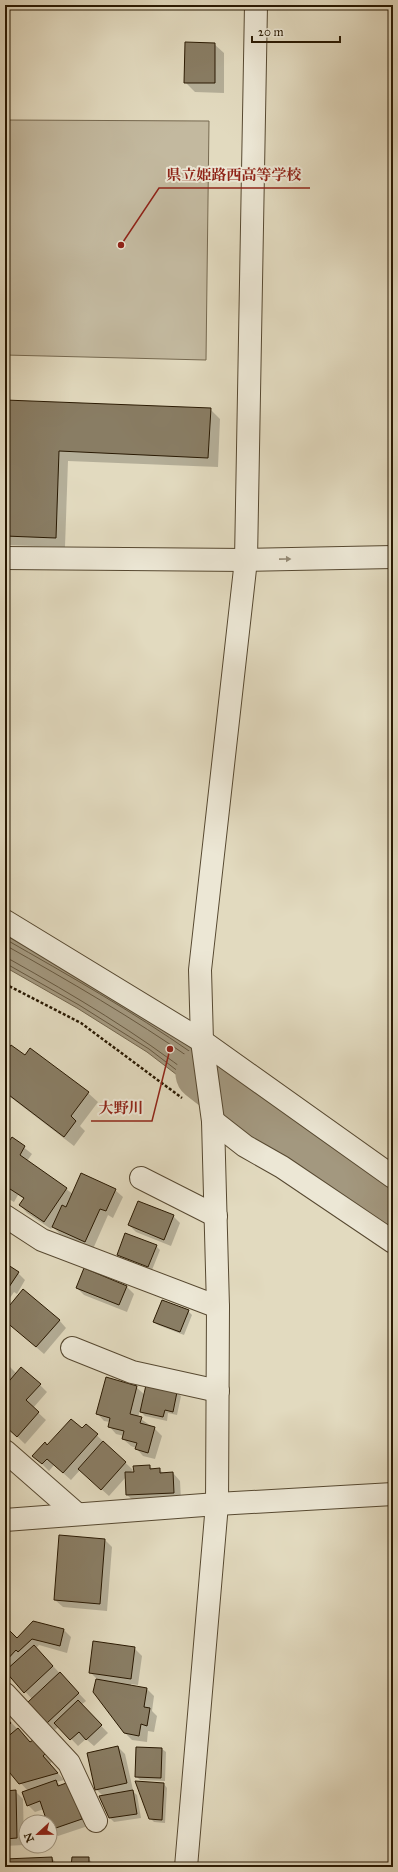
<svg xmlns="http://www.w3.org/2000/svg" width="398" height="1872" viewBox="0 0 398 1872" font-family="'IM FELL Great Primer','Noto Serif JP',serif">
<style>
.green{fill:#c3b99f;stroke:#766950}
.water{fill:#a3987f;stroke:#72654d}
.shadow{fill:#0003}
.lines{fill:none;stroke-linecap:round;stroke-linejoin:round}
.shore{stroke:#665840;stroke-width:1}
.river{stroke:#a3987f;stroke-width:53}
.building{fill:#897d64;stroke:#291902}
.minor-casing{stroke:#574931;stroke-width:24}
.path{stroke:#291902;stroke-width:2.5;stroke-dasharray:3 2;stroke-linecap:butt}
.minor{stroke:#ece7d5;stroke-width:22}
.oneway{fill:#948a76}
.leader{fill:none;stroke:#8f2418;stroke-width:1.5}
.callout-dot{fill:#8f2418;stroke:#ece7d5;stroke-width:1.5}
.callout-label{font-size:15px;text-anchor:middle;font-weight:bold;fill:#8f2418;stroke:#ece7d5;stroke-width:4;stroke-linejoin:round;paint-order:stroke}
</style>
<rect width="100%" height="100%" fill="#e2dabf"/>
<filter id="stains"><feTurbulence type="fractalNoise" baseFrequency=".005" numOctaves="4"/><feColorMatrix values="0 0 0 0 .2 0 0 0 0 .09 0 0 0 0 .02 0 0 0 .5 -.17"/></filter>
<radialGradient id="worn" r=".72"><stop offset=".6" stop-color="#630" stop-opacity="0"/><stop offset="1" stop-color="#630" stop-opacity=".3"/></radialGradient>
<!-- green -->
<polygon class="green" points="5,120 209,121 206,360 5,355"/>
<!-- water -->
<polygon class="water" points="5,935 52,961 170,1033 268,1103 253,1133 147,1052 77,1008 5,967"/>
<!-- shadow -->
<g class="shadow">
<polygon points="214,44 224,53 224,93 195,92 185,82"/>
<polygon points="5,401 210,409 220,419 218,467 68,461 65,547 5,545"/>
<polygon points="30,1049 88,1093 98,1102 80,1126 85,1131 74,1146 5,1093 5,1055 25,1057"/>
<polygon points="12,1138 32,1154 27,1161 73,1194 115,1190 123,1197 113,1218 108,1215 93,1249 60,1234 53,1227 51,1229 27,1213 20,1205 24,1199 18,1195 14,1202 5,1197 5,1148"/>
<polygon points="173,1216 180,1223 171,1246 136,1232 129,1225"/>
<polygon points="156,1246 160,1250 152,1270 122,1259 118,1255"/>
<polygon points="5,1265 18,1273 25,1280 17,1294 14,1292 10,1298 5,1294"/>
<polygon points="127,1287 134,1294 127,1312 84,1295 77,1288"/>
<polygon points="188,1311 192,1315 184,1335 158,1325 154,1322"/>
<polygon points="5,1312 59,1320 66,1328 44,1354 5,1320"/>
<polygon points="5,1362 17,1374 40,1385 47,1392 33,1408 46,1420 25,1444 5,1425"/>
<polygon points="136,1387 145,1395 177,1393 181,1396 177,1415 168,1413 167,1421 145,1416 140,1411 138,1417 154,1428 162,1436 155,1459 143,1456 136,1448 131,1446 123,1439 124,1436 116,1434 109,1426 110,1422 104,1421 97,1413"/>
<polygon points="86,1425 133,1470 130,1473 149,1466 153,1469 159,1469 164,1474 173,1473 180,1481 181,1500 135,1502 127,1495 126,1477 109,1496 80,1470 71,1480 54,1465 49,1471 41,1463 47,1446 82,1430"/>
<polygon points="105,1540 112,1547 107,1611 63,1607 55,1600"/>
<polygon points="5,1628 16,1639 64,1630 71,1637 67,1653 39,1645 36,1648 86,1701 81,1705 108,1733 94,1746 86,1739 78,1746 59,1726 55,1730 47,1722 32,1699 8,1673 5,1674"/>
<polygon points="134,1648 142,1656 138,1685 131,1684 131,1686 147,1689 154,1696 152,1711 157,1716 154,1732 148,1731 147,1742 132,1740 124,1732 97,1679 90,1672"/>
<polygon points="5,1716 31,1743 41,1748 52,1761 50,1764 64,1780 57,1782 61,1786 69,1783 88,1826 58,1836 51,1829 50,1822 48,1822 44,1809 35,1812 28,1805 28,1791 5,1766"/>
<polygon points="118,1747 125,1754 133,1790 131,1790 137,1795 141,1818 114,1822 110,1818 103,1796 96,1789"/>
<polygon points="162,1749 166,1752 165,1781 140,1780 136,1776"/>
<polygon points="164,1784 167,1788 165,1823 154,1822 150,1818"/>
<polygon points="15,1791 23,1799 24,1845 5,1846 5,1792"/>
<polygon points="52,1858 59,1867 6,1867"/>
<polygon points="88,1858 96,1867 72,1867"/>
</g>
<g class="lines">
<!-- shore -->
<g class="shore">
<path d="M5,939c63,36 127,72 187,114"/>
<path d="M5,945c64,36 128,73 188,115"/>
<path d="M5,958l6,2c64,36 126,73 184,118"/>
<polyline points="5,963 79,1005 149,1049 196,1085"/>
<polyline points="218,1073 263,1105 251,1126 223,1105"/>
<polyline points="219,1079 256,1107 251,1118 249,1119 222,1098"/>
</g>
<!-- river -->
<polyline class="river" points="202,1074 300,1150 393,1211"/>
</g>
<!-- building -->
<g class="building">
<polygon points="185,42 215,43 215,83 184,83"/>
<polygon points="5,400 211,408 208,458 59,451 56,538 5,536"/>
<polygon points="11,1045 25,1055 30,1048 89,1092 71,1116 76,1121 64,1137 5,1092 5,1053"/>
<polygon points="12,1137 25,1146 20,1155 67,1188 44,1222 19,1205 24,1198 10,1189 5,1195 5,1147"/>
<polygon points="81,1173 116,1189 106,1211 100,1209 85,1242 52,1227 62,1205 66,1207"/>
<polygon points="138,1201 174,1215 164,1240 128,1225"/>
<polygon points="125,1233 157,1245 148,1267 117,1255"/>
<polygon points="5,1263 19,1272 9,1287 6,1285 5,1287"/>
<polygon points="84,1268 127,1286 119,1305 76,1288"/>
<polygon points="23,1289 60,1320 36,1347 5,1321 5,1311"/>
<polygon points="162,1300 189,1310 180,1332 153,1322"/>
<polygon points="5,1360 10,1365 5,1370"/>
<polygon points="21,1367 41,1384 26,1400 39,1412 17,1437 5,1426 5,1386"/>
<polygon points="106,1377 137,1386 130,1414 142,1417 140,1423 155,1427 148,1453 135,1449 137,1443 122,1439 124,1431 108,1427 110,1418 96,1414"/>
<polygon points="146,1385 177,1392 173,1412 165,1410 163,1417 140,1412"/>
<polygon points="71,1419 82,1428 86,1424 98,1434 63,1473 47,1459 42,1464 32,1456 45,1442 47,1445"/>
<polygon points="103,1441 126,1462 101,1490 78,1469"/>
<polygon points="150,1465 150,1469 160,1468 160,1473 173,1472 174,1493 126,1495 125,1472 134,1472 133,1466"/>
<polygon points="59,1535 105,1539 100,1604 54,1600"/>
<polygon points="33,1621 64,1629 60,1646 32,1639 18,1652 16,1650 5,1662 5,1626 17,1638"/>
<polygon points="93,1641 135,1647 131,1679 89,1673"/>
<polygon points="34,1645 53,1666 24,1693 5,1671"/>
<polygon points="60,1672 79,1693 47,1723 28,1702"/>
<polygon points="96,1679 147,1688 144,1707 150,1708 147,1726 141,1724 139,1736 124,1733 93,1692"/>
<polygon points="78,1700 102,1725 86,1740 79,1732 70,1740 54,1723"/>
<polygon points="5,1716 11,1723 5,1729"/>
<polygon points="18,1728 30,1742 33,1740 46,1753 43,1756 58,1773 19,1784 5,1767 5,1739"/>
<polygon points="118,1746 127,1783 95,1790 87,1753"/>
<polygon points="136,1747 162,1748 161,1778 135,1777"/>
<polygon points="56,1780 58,1786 69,1782 82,1819 50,1830 50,1822 47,1822 40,1801 27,1806 22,1792"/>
<polygon points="135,1781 164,1783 162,1820 149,1819"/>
<polygon points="16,1790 17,1838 5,1839 5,1791"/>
<polygon points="133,1790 137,1814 109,1818 99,1796"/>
<polygon points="52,1857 53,1867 5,1867 5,1859"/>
<polygon points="72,1857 89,1857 89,1867 71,1867"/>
</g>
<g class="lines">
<!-- minor casing -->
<g class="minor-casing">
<g id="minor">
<polyline points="5,558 246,560 393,557"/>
<polyline points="5,921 202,1041 393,1177"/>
<polyline points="213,1121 245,1146 282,1167 393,1242"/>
<polyline points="141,1178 216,1216"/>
<polyline points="5,1216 42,1240 218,1307"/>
<polyline points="72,1348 132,1372 218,1391"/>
<polyline points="5,1451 77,1514"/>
<polyline points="5,1520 217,1504 393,1494"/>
<polyline points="5,1694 69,1763 96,1821"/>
<polyline points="186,1867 217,1504 218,1307 213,1121 202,1041 200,970 246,560 256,5"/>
</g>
</g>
<!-- path -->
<polyline class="path" points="5,984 81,1023 182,1098"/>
<!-- minor -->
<use href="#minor" class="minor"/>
</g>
<!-- one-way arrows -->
<defs><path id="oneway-solid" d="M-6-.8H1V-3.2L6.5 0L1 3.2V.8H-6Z"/></defs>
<use class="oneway" href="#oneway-solid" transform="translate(285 559) rotate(-1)"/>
<!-- callouts -->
<path class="leader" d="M121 245L159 188H310M170 1049L152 1121H91"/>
<g class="callout-dot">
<circle cx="121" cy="245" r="4"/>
<circle cx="170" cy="1049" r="4"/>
</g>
<g class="callout-label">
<text x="234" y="180">県立姫路西高等学校</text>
<text x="121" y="1113">大野川</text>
</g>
<!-- margin -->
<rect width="398" height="1872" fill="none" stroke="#e2dabf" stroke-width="20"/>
<rect x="6" y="6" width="386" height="1860" fill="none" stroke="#291902" stroke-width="2"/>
<rect x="10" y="10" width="378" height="1852" fill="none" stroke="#291902"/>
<!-- north arrow -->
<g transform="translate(38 1834) rotate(248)"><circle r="19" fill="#ece7d5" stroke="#9e9581"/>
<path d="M0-3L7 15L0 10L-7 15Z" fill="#8f2418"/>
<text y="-6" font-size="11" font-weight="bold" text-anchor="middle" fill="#291902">N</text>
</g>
<!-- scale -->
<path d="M252 36v6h88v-6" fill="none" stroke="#291902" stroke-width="2"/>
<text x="258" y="36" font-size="12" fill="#291902" stroke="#ece7d5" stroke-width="3" paint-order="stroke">20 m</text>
<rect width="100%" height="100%" filter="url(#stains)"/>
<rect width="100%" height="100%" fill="url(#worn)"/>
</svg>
